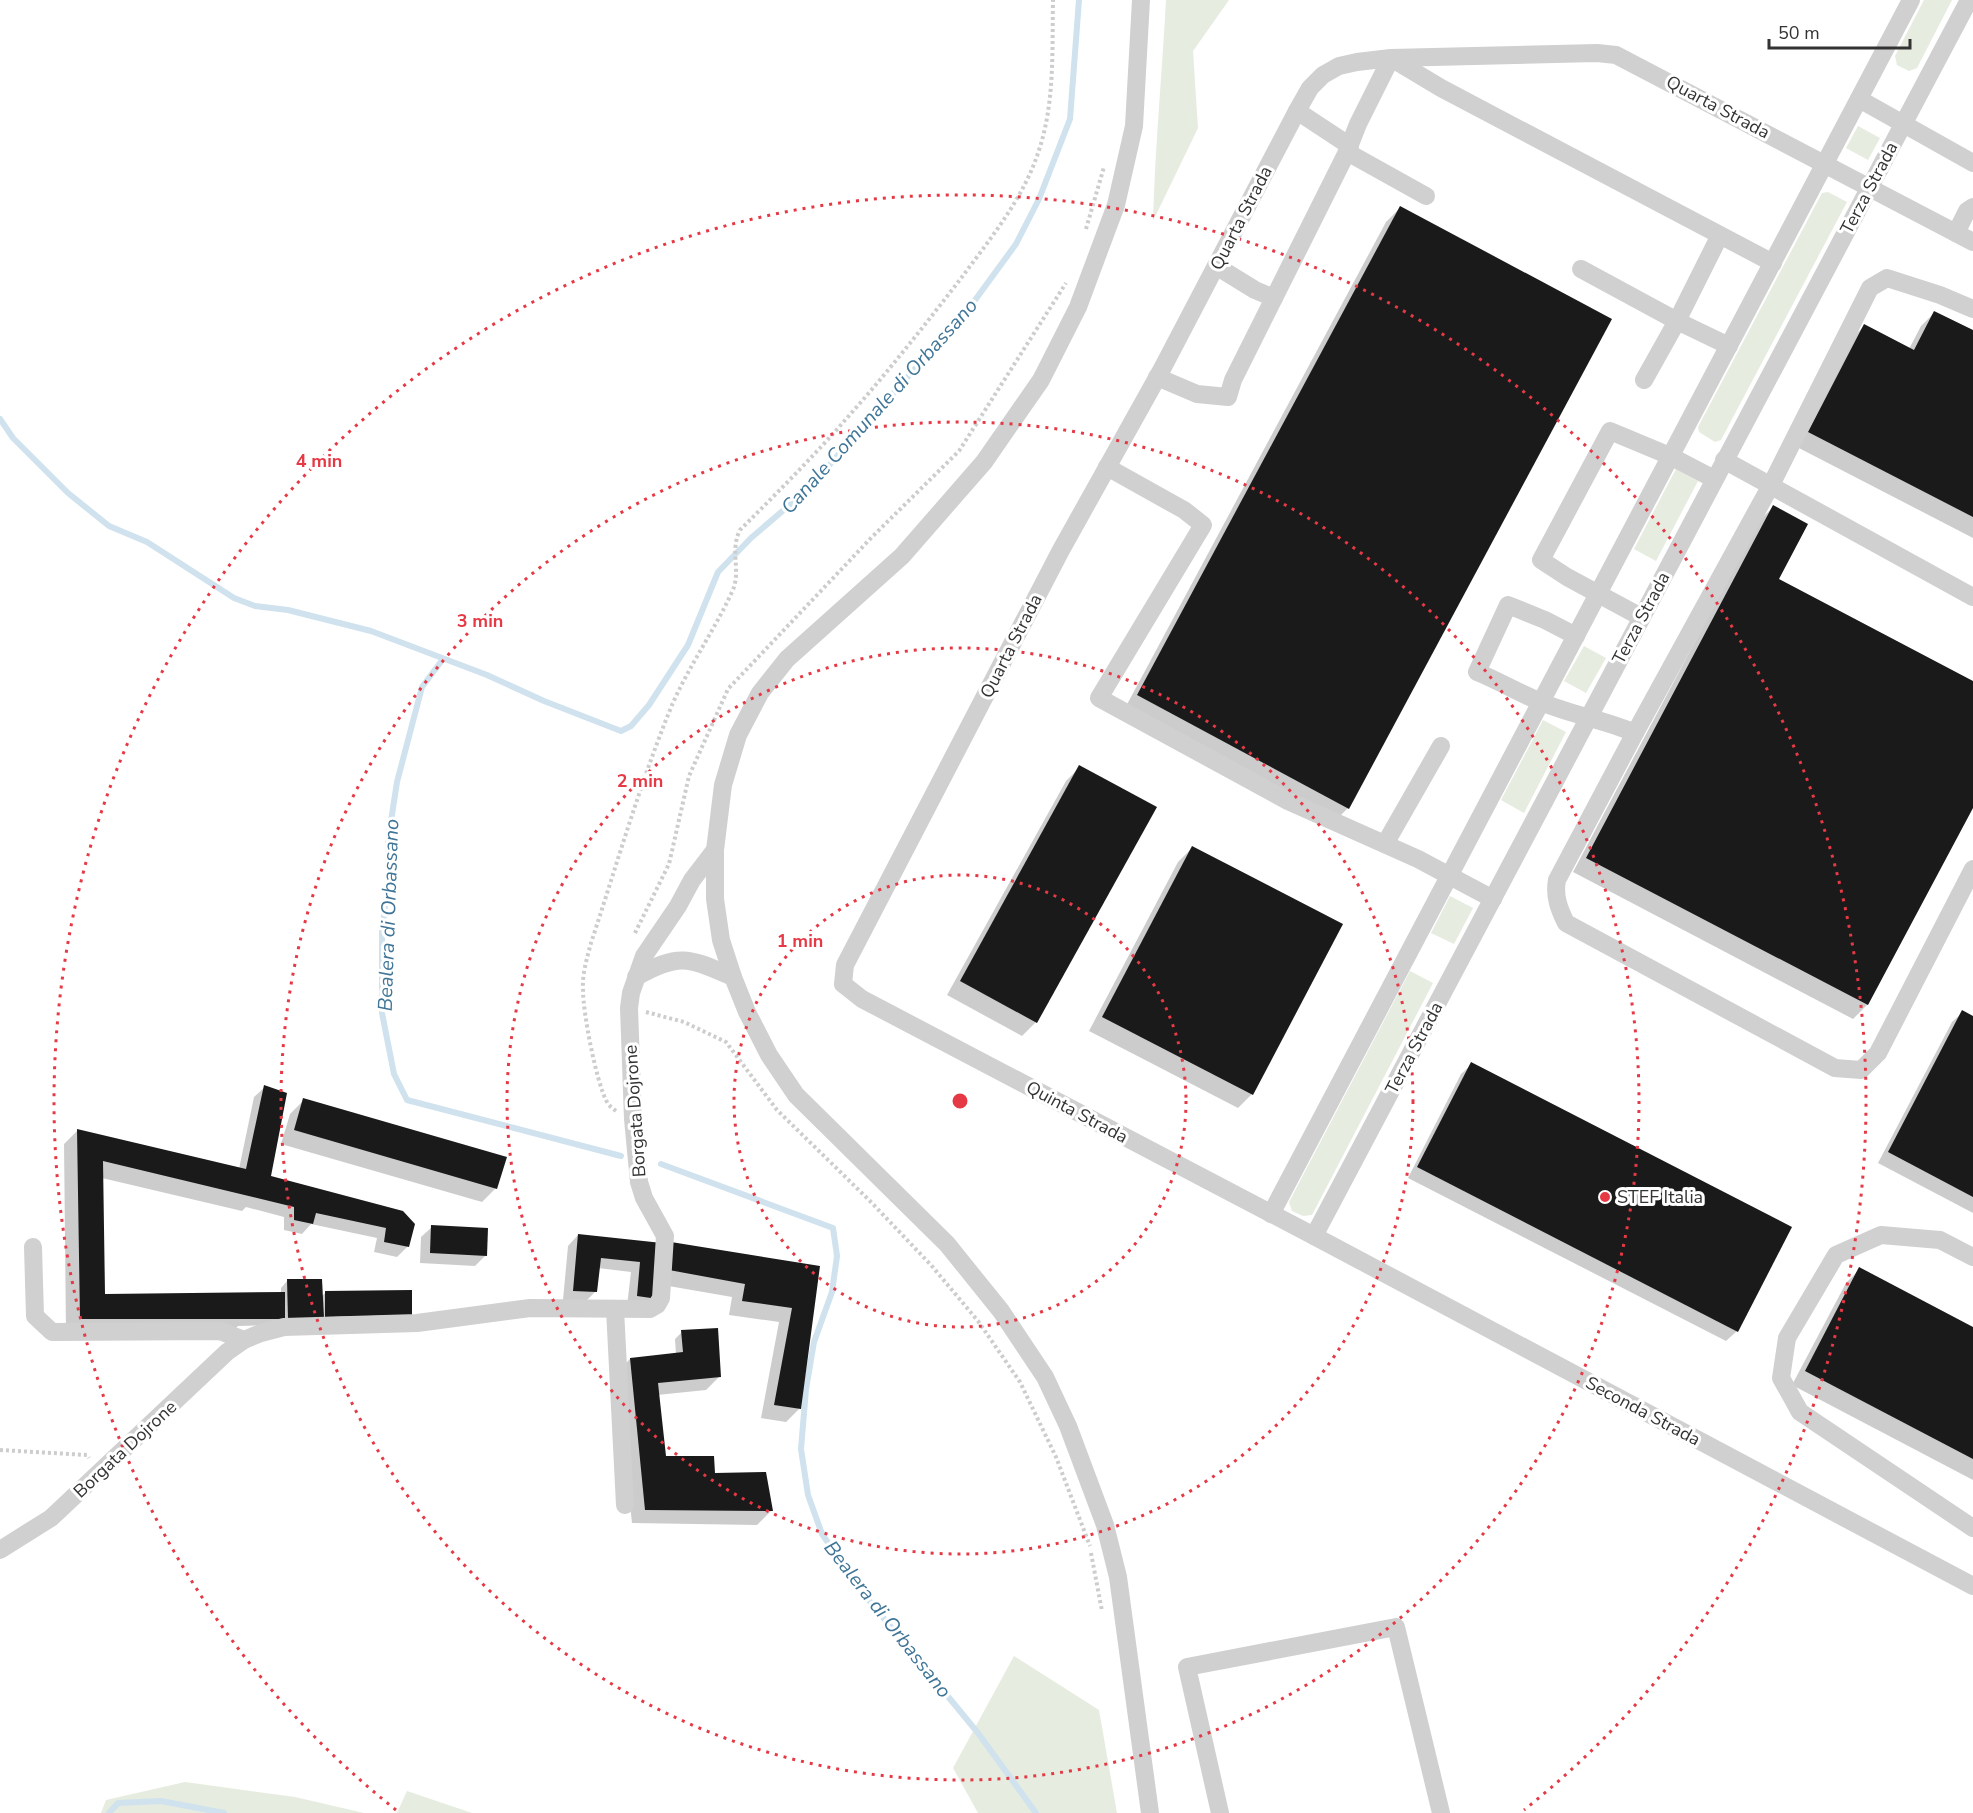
<svg xmlns="http://www.w3.org/2000/svg" width="1973" height="1813" viewBox="0 0 1973 1813" font-family="'Nunito Sans',sans-serif">
<style>
.green{fill:#e6ecdf}
.shadow{fill:#0003}
.lines{fill:none;stroke-linecap:round;stroke-linejoin:round}
.stream{stroke:#cfe2ee;stroke-width:6}
.building{fill:#1a1a1a}
.path{stroke:#cdcdcd;stroke-width:4;stroke-dasharray:3 3;stroke-linecap:butt}
.minor{stroke:#d0d0d0;stroke-width:18}
.ring{fill:none;stroke:#e63946;stroke-width:3;stroke-dasharray:3 6}
.poi-dot{fill:#e63946;stroke:#fff;stroke-width:2}
.labels{text-anchor:middle;stroke-width:6;stroke-linejoin:round;paint-order:stroke}
.street-label{font-size:18px;fill:#333;stroke:#fff}
.poi-label{font-size:18px;fill:#333;stroke:#fff;text-anchor:start}
.water-label{font-size:20px;font-style:italic;fill:#3f7597;stroke:#fff}
.centre{fill:#e63946;stroke:#fff;stroke-width:3}
.ring-label{font-size:18px;text-anchor:middle;font-weight:bold;fill:#e63946;stroke:#fff;stroke-width:6;stroke-linejoin:round;paint-order:stroke}
</style>
<rect width="100%" height="100%" fill="#fff"/>
<!-- green -->
<g class="green">
<path d="M1166,0h63l-36,51 5,77 -45,93c2,-74 9,-147 13,-221z"/>
<polygon points="1924,0 1952,0 1917,68 1909,71 1897,65 1895,56"/>
<polygon points="1858,126 1880,138 1868,160 1846,148"/>
<polygon points="1828,192 1847,202 1721,440 1715,442 1699,432 1698,427 1822,193"/>
<polygon points="1676,469 1698,481 1656,561 1634,549"/>
<polygon points="1584,646 1606,658 1586,693 1564,681"/>
<polygon points="1543,720 1566,732 1524,813 1501,800"/>
<polygon points="1450,896 1473,908 1454,944 1431,933"/>
<polygon points="1410,971 1433,983 1312,1215 1303,1216 1292,1211 1289,1202"/>
<polygon points="1014,1656 1099,1710 1117,1813 978,1813 953,1768"/>
<polygon points="185,1782 295,1797 364,1813 101,1813 106,1800"/>
<polygon points="407,1791 472,1813 397,1813"/>
</g>
<!-- shadow -->
<g class="shadow">
<polygon points="1400,208 1348,808 1334,822 1124,710 1386,222"/>
<polygon points="1935,312 1973,332 1973,538 1795,446 1850,340 1864,326 1909,349 1921,326"/>
<polygon points="1773,507 1777,580 1973,683 1973,805 1867,1005 1853,1019 1573,872 1759,521"/>
<polygon points="1080,767 1036,1022 1022,1036 947,995 1066,781"/>
<polygon points="1192,848 1341,925 1252,1094 1238,1108 1089,1031 1178,862"/>
<polygon points="1963,1012 1973,1018 1973,1213 1878,1163 1952,1022"/>
<polygon points="1472,1064 1737,1331 1726,1341 1408,1178 1461,1074"/>
<polygon points="265,1087 270,1177 403,1212 408,1246 397,1257 374,1252 377,1238 311,1224 302,1234 284,1230 284,1217 246,1207 242,1211 102,1178 103,1295 281,1294 281,1288 287,1281 321,1297 325,1293 410,1291 315,1324 238,1326 231,1333 66,1333 64,1144 78,1130 239,1169 254,1097"/>
<polygon points="304,1100 496,1188 482,1202 281,1144 290,1114"/>
<polygon points="432,1227 485,1256 475,1266 420,1263 421,1237"/>
<polygon points="578,1235 818,1267 800,1408 786,1422 761,1418 779,1322 729,1315 732,1297 657,1284 656,1299 627,1306 631,1272 598,1268 595,1292 585,1302 563,1300 568,1246"/>
<polygon points="1860,1269 1973,1328 1973,1480 1792,1385 1846,1283"/>
<polygon points="682,1332 720,1376 706,1390 657,1395 665,1457 713,1474 771,1511 757,1525 632,1523 616,1373 630,1359 676,1355 675,1339"/>
</g>
<g class="lines">
<!-- stream -->
<g class="stream">
<polyline points="0,419 13,438 68,493 109,526 147,542 234,598 255,606 288,610 371,631 487,675 544,701 621,731 631,726 649,705 688,645 718,572 751,538 807,490 970,307 1016,244 1039,199 1070,119 1079,0"/>
<polyline points="443,659 422,687 397,782 388,840 389,871 382,932 382,1013 394,1074 407,1100 621,1156"/>
<polyline points="661,1164 833,1228 837,1256 832,1292 814,1342 806,1389 801,1449 808,1495 822,1534 863,1593 978,1733 1036,1813"/>
<polyline points="109,1813 118,1803 161,1801 224,1813"/>
</g>
</g>
<!-- building -->
<g class="building">
<polygon points="1400,206 1612,319 1349,809 1137,695"/>
<polygon points="1934,311 1973,330 1973,517 1808,432 1864,324 1914,350"/>
<polygon points="1773,505 1808,524 1779,579 1973,681 1973,808 1868,1005 1586,858"/>
<polygon points="1079,765 1157,807 1037,1023 960,981"/>
<polygon points="1192,846 1343,924 1253,1095 1102,1017"/>
<polygon points="1962,1010 1973,1016 1973,1197 1888,1152"/>
<polygon points="1471,1062 1792,1227 1738,1332 1417,1167"/>
<polygon points="264,1085 287,1093 271,1176 403,1211 415,1224 409,1247 384,1242 386,1228 316,1213 313,1224 294,1220 294,1207 103,1161 105,1294 285,1292 285,1319 80,1319 77,1129 246,1169"/>
<polygon points="303,1098 507,1157 497,1189 294,1130"/>
<polygon points="431,1225 488,1228 487,1256 430,1253"/>
<polygon points="578,1234 662,1243 658,1299 637,1296 640,1262 601,1258 597,1292 573,1291"/>
<polygon points="671,1242 820,1266 801,1409 774,1405 792,1308 742,1301 745,1284 669,1270"/>
<polygon points="1859,1267 1973,1327 1973,1459 1805,1371"/>
<polygon points="287,1279 322,1279 324,1318 288,1319"/>
<polygon points="412,1290 412,1315 325,1317 325,1291"/>
<polygon points="718,1328 721,1377 658,1383 666,1456 714,1456 715,1473 766,1472 773,1511 645,1510 630,1358 683,1352 681,1330"/>
</g>
<g class="lines">
<!-- path -->
<g class="path">
<polyline points="1086,229 1104,167"/>
<polyline points="635,933 669,864 689,776 728,689 871,538 959,451 1066,283"/>
<polyline points="646,1012 684,1022 726,1042 777,1110 870,1201 931,1265 978,1321 1020,1382 1056,1457 1090,1546"/>
<path d="M616,1111c-4,-3 -8,-6 -10,-11 -10,-20 -23,-87 -23,-110 -1,-16 4,-32 8,-47 26,-79 49,-160 81,-238 17,-39 42,-74 60,-113 10,-21 -3,-40 8,-62 36,-36 73,-73 107,-112 40,-45 78,-93 115,-141 28,-38 61,-78 76,-124 17,-49 14,-101 15,-153"/>
<polyline points="0,1450 87,1455 89,1458"/>
<polyline points="1091,1553 1102,1611"/>
</g>
<!-- minor -->
<g class="minor">
<polyline points="1141,0 1134,126 1116,205 1078,307 1041,380 984,462 902,556 787,659 760,693 738,735 723,785 715,850 715,899 721,940 733,977 747,1012 769,1055 796,1095 947,1244 1001,1311 1045,1377 1068,1426 1105,1525 1118,1577 1150,1813"/>
<polyline points="1859,99 1973,163"/>
<polyline points="1297,111 1350,146"/>
<polyline points="1347,152 1426,196"/>
<polyline points="1956,233 1967,211 1973,207"/>
<polyline points="1973,242 1616,55 1597,53 1391,58 1357,62 1339,66 1323,75 1310,88 1297,111 1162,369 1061,550 845,965 843,984 862,999 1314,1236 1973,1586"/>
<polyline points="1216,266 1255,290 1274,298"/>
<polyline points="1581,269 1677,321 1729,346"/>
<path d="M1973,309l-33,-14 -53,-17 -17,10 -99,197 -136,248 -78,147c-3,16 2,29 9,43l269,145 26,2 17,-17 95,-184"/>
<polyline points="1157,377 1197,394 1228,397 1233,380 1347,152 1358,124 1391,58 1441,88 1773,263"/>
<polyline points="1644,380 1677,321 1719,237"/>
<polyline points="1724,460 1973,597"/>
<polyline points="1107,467 1184,510 1203,525 1099,698 1288,801 1418,859 1493,899"/>
<polyline points="1641,617 1567,577 1541,560 1610,431 1670,456 1714,479"/>
<path d="M1576,636l-31,-16 -37,-15 -31,67c22,9 42,21 64,30 31,13 64,18 94,31"/>
<polyline points="1385,844 1441,746"/>
<path d="M636,977c44,-25 53,-19 97,0"/>
<polyline points="1271,1214 1911,0"/>
<polyline points="1314,1236 1969,0"/>
<polyline points="33,1247 35,1316 52,1332 220,1331 244,1340"/>
<polyline points="1973,1257 1940,1240 1881,1235 1836,1255 1787,1338 1781,1378 1800,1412 1973,1528"/>
<polyline points="615,1309 625,1505"/>
<polyline points="0,1550 51,1518 227,1352 244,1340 261,1333 284,1327 417,1323 530,1308 650,1309 657,1305 661,1298 665,1236 644,1198 639,1182 633,1119 629,1008 631,993 644,956 678,906 692,880 715,850"/>
<polyline points="1220,1813 1187,1667 1396,1627 1441,1813"/>
</g>
</g>
<!-- distance rings -->
<g class="ring">
<circle cx="960" cy="1101" r="226"/>
<circle cx="960" cy="1101" r="453"/>
<circle cx="960" cy="1101" r="679"/>
<path d="M396 1810A906 906 0 1 1 1524 1810"/>
</g>
<!-- markers -->
<circle class="poi-dot" cx="1605" cy="1197" r="6"/>
<g class="labels">
<!-- street labels -->
<g class="street-label">
<text transform="translate(1718 107) rotate(28)" y="6">Quarta Strada</text>
<text transform="translate(1869 188) rotate(-62)" y="6">Terza Strada</text>
<text transform="translate(1241 218) rotate(-63)" y="6">Quarta Strada</text>
<text transform="translate(1641 618) rotate(-62)" y="6">Terza Strada</text>
<text transform="translate(1011 646) rotate(-63)" y="6">Quarta Strada</text>
<text transform="translate(1414 1048) rotate(-62)" y="6">Terza Strada</text>
<text transform="translate(635 1111) rotate(-94)" y="6">Borgata Dojrone</text>
<text transform="translate(1077 1112) rotate(28)" y="6">Quinta Strada</text>
<text transform="translate(1643 1411) rotate(28)" y="6">Seconda Strada</text>
<text transform="translate(125 1449) rotate(-43)" y="6">Borgata Dojrone</text>
</g>
<!-- poi labels -->
<g class="poi-label">
<text x="1617" y="1203">STEF Italia</text>
</g>
<!-- water labels -->
<g class="water-label">
<text transform="translate(879 406) rotate(-48)" y="7">Canale Comunale di Orbassano</text>
<text transform="translate(388 915) rotate(-88)" y="7">Bealera di Orbassano</text>
<text transform="translate(888 1619) rotate(52)" y="7">Bealera di Orbassano</text>
</g>
</g>
<circle cx="960" cy="1101" r="9" class="centre"/>
<g class="ring-label">
<text x="319" y="467">4 min</text>
<text x="480" y="627">3 min</text>
<text x="640" y="787">2 min</text>
<text x="800" y="947">1 min</text>
</g>
<!-- scale -->
<path d="M1769 39v9h141v-9" fill="none" stroke="#333333" stroke-width="3"/>
<text x="1778" y="39" font-size="18" fill="#333333" stroke="#ffffff" stroke-width="4.5" paint-order="stroke">50 m</text>
</svg>
